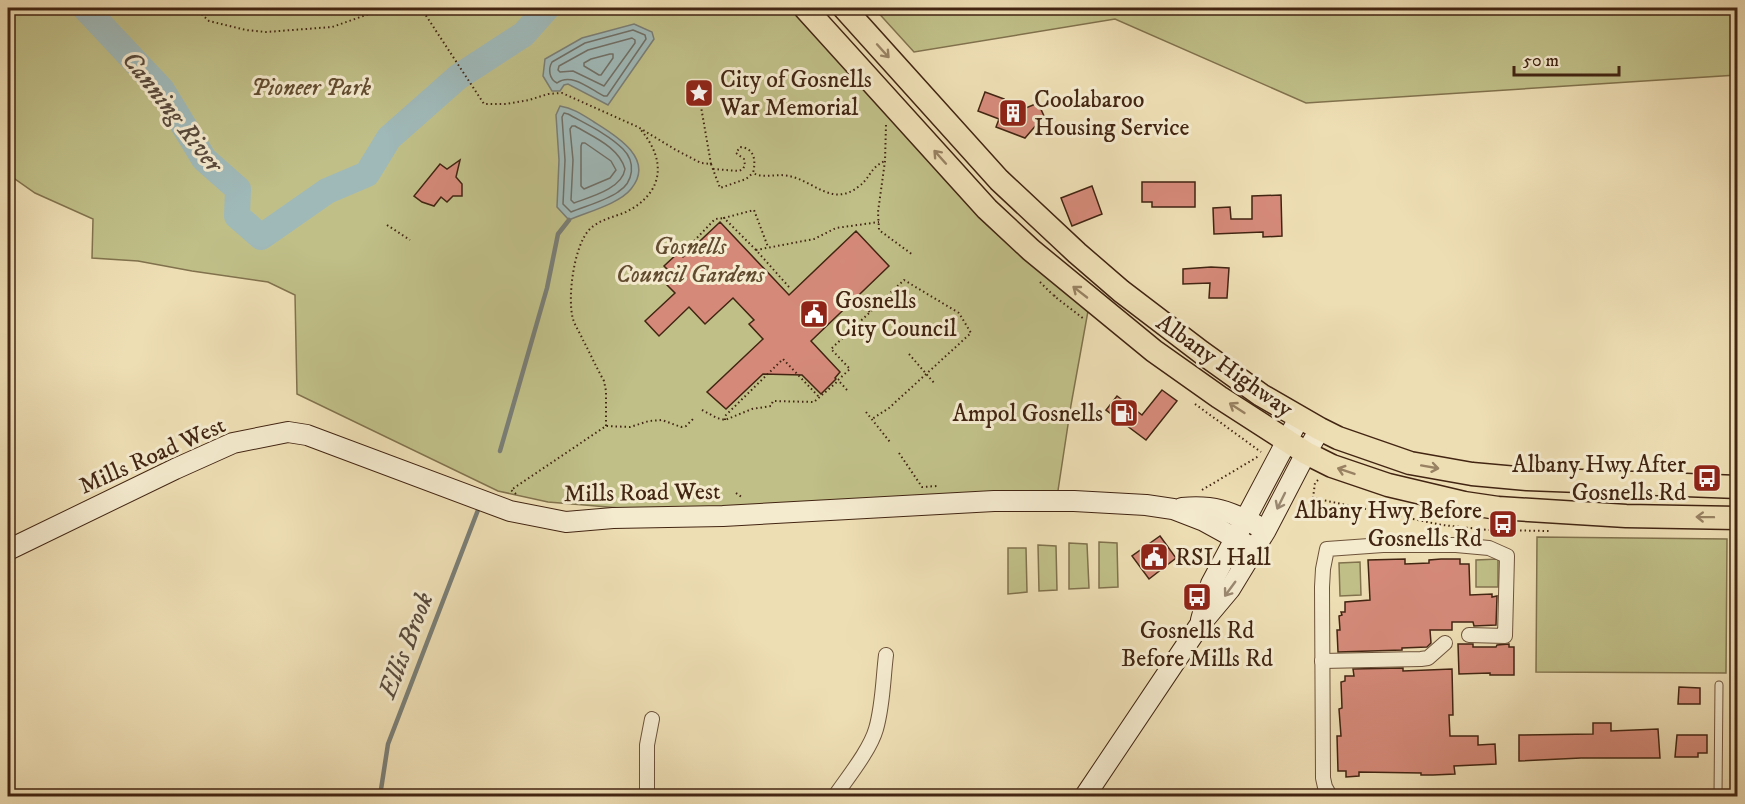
<svg xmlns="http://www.w3.org/2000/svg" width="1745" height="804" viewBox="0 0 1745 804" font-family="'IM FELL DW Pica',serif">
<style>
.green{fill:#c0bf88;stroke:#81724d;stroke-width:1.5}
.water{fill:#9fb9b9;stroke:#7a7e76;stroke-width:1.5}
.lines{fill:none;stroke-linecap:round;stroke-linejoin:round}
.shore{stroke:#706f66;stroke-width:1.5}
.stream{stroke:#7a7e76;stroke-width:4.5}
.river{stroke:#9fb9b9;stroke-width:26}
.building{fill:#d58a79;stroke:#422512;stroke-width:1.5}
.service-casing{stroke:#6d533a;stroke-width:9}
.minor-casing{stroke:#6d533a;stroke-width:16}
.secondary-casing{stroke:#422512;stroke-width:22}
.trunk-casing{stroke:#422512;stroke-width:25}
.path{stroke:#422512;stroke-width:2;stroke-dasharray:1.5 3;stroke-linecap:butt}
.service{stroke:#f4eace;stroke-width:7}
.minor{stroke:#f4eace;stroke-width:14}
.secondary{stroke:#f4eace;stroke-width:20}
.trunk{stroke:#eedeb4;stroke-width:22}
.oneway{stroke:#988263}
.oneway2{stroke:#9b8870}
.labels{text-anchor:middle;stroke-width:6;stroke-linejoin:round;paint-order:stroke}
.poi-label{font-size:24px;fill:#422512;stroke:#f4eace;text-anchor:start}
.park-label{font-size:24px;font-style:italic;fill:#624c30;stroke:#f4eace}
.street-label{font-size:24px;fill:#422512;stroke:#f4eace}
.water-label{font-size:26px;font-style:italic;fill:#594a3c;stroke:#f4eace}
</style>
<rect width="100%" height="100%" fill="#eedeb4"/>
<filter id="stains"><feTurbulence type="fractalNoise" baseFrequency=".00333" numOctaves="4"/><feColorMatrix values="0 0 0 0 .2 0 0 0 0 .09 0 0 0 0 .02 0 0 0 .5 -.17"/></filter>
<radialGradient id="worn" r=".72"><stop offset=".6" stop-color="#630" stop-opacity="0"/><stop offset="1" stop-color="#630" stop-opacity=".3"/></radialGradient>
<!-- green -->
<g class="green">
<polygon points="8,8 798,8 1090,300 1071,405 1057,497 692,514 548,502 498,491 297,394 295,295 268,282 192,271 138,261 92,258 93,219 35,193 8,174"/>
<polygon points="874,8 1737,8 1737,75 1306,103 1115,19 914,52"/>
<polygon points="1537,537 1727,539 1726,673 1536,672"/>
<polygon points="1099,542 1117,543 1118,587 1099,588"/>
<polygon points="1069,543 1087,544 1089,588 1069,589"/>
<polygon points="1038,545 1056,546 1057,590 1039,591"/>
<polygon points="1008,548 1026,548 1027,592 1008,594"/>
<polygon points="1498,559 1498,587 1476,587 1476,560"/>
<polygon points="1360,562 1361,595 1340,596 1339,563"/>
</g>
<!-- water -->
<g class="water">
<polygon points="634,24 652,32 654,39 608,105 568,84 564,85 560,91 552,91 543,76 545,59 582,38"/>
<path d="M560,106c13,2 23,9 34,16 21,13 62,37 37,67 -12,15 -44,23 -62,31l-12,-13 2,-47 -3,-45z"/>
</g>
<g class="lines">
<!-- shore -->
<g class="shore">
<path d="M633,30l12,5 1,4 -39,57h-3c-14,-7 -33,-24 -47,-13 -8,-4 -9,-14 -5,-21l33,-19z"/>
<polygon points="632,38 635,40 635,43 604,86 573,71 560,72 558,70 559,66 588,50"/>
<polygon points="610,54 613,54 613,58 601,75 599,75 584,66 584,63 591,59"/>
<path d="M564,113l4,1c18,10 40,20 55,35 13,13 11,33 -5,43 -13,9 -32,14 -47,20l-8,-8 2,-44 -3,-43z"/>
<path d="M572,126h3c18,11 44,21 50,43 -3,20 -35,28 -51,34l-3,-3 2,-40 -3,-31z"/>
<polygon points="582,143 585,143 611,161 616,170 610,178 584,189 581,186 581,146"/>
</g>
<!-- stream -->
<g class="stream">
<polyline points="500,451 547,288 558,234 569,220"/>
<polyline points="380,796 388,744 478,510"/>
</g>
<!-- river -->
<polyline class="river" points="85,8 162,90 204,159 238,189 237,216 261,237 327,191 367,174 389,138 458,77 524,34 547,8"/>
</g>
<!-- building -->
<g class="building">
<polygon points="985,92 1004,99 1002,103 1021,110 1038,103 1044,116 1025,138 996,127 999,119 978,111"/>
<polygon points="460,160 456,177 462,184 462,196 453,196 447,202 441,197 434,206 422,202 414,196 440,164 447,169"/>
<polygon points="1142,182 1195,182 1195,207 1152,207 1152,202 1142,202"/>
<polygon points="1092,186 1102,214 1072,226 1061,198"/>
<polygon points="1281,195 1282,236 1263,237 1263,232 1214,234 1213,208 1230,207 1231,219 1252,219 1252,196"/>
<polygon points="720,222 789,295 856,231 889,266 811,341 840,372 835,378 836,379 821,394 802,375 763,374 726,409 707,392 763,339 749,324 754,320 733,298 705,324 689,307 659,336 645,321 675,293 660,278 669,271 664,266 678,253 683,257"/>
<polygon points="1211,267 1229,268 1227,298 1209,298 1210,283 1183,284 1183,269"/>
<polygon points="1162,390 1177,401 1146,440 1106,410 1117,396 1142,415"/>
<polygon points="1160,536 1176,558 1149,579 1132,556"/>
<polygon points="1405,559 1405,564 1429,563 1429,560 1441,559 1460,559 1460,564 1469,564 1470,595 1492,594 1492,597 1497,596 1496,625 1474,626 1473,622 1452,622 1452,630 1430,630 1431,643 1427,647 1402,648 1402,650 1338,652 1337,630 1340,630 1339,616 1342,615 1341,612 1345,612 1345,602 1370,600 1368,560"/>
<polygon points="1458,644 1473,644 1473,647 1496,647 1497,645 1509,644 1509,647 1514,647 1514,675 1490,675 1490,673 1459,674"/>
<polygon points="1403,668 1403,671 1452,669 1453,715 1449,715 1450,736 1478,736 1478,745 1495,744 1496,764 1454,766 1455,774 1433,775 1421,775 1421,773 1359,772 1359,776 1346,777 1346,771 1338,771 1337,736 1341,736 1339,709 1342,708 1341,682 1345,681 1345,676 1354,676 1353,669"/>
<polygon points="1679,687 1700,688 1700,704 1678,704"/>
<polygon points="1593,723 1611,723 1611,731 1658,729 1660,758 1581,758 1519,761 1519,735 1593,734"/>
<polygon points="1677,735 1707,735 1707,753 1698,753 1698,757 1675,757"/>
</g>
<g class="lines">
<!-- service casing -->
<g class="service-casing">
<polyline id="service" points="1718,796 1719,685"/>
</g>
<!-- minor casing -->
<g class="minor-casing">
<g id="minor">
<polyline points="1322,661 1421,659 1428,658 1445,643"/>
<polyline points="647,796 647,745 652,719"/>
<path d="M835,796c13,-19 35,-46 41,-67 7,-24 7,-50 10,-74"/>
<polyline points="1330,796 1325,787 1323,778 1322,587 1323,569 1327,549 1383,545 1456,545 1489,548 1507,556 1505,636 1469,635"/>
</g>
</g>
<!-- secondary casing -->
<g class="secondary-casing">
<g id="secondary">
<path d="M1182,508c31,-3 47,3 74,17"/>
<polyline points="8,550 175,469 233,443 288,432 307,435 510,511 566,522 613,518 723,516 994,501 1074,501 1146,505 1173,509 1204,521 1255,549"/>
<polyline points="1201,620 1211,584 1299,418"/>
<polyline points="1085,796 1199,626 1230,589 1266,530 1306,453 1320,429"/>
</g>
</g>
<!-- trunk casing -->
<g class="trunk-casing">
<g id="trunk">
<polyline points="805,8 987,209 1031,250 1154,351 1219,397 1306,453 1332,466 1388,485 1464,503 1498,508 1626,516 1738,518"/>
<polyline points="844,8 999,180 1077,253 1121,291 1201,352 1261,395 1320,429 1338,438 1410,463 1472,474 1527,479 1738,487"/>
</g>
</g>
<!-- path -->
<g class="path">
<polyline points="195,8 209,21 246,30 266,32 332,27 386,8"/>
<polyline points="421,8 484,104 506,104 529,100 548,94 562,93 638,127 676,150 701,163 711,164 700,101"/>
<circle cx="699" cy="94" r="7"/>
<polyline points="886,125 885,161 878,212 879,230 913,255"/>
<polyline points="711,164 720,188 746,179 753,173"/>
<path d="M713,169l26,2 4,-2 2,-4 -1,-6 -8,-6 4,-6c15,1 16,14 13,26 11,6 24,0 36,3 25,5 43,31 69,11 12,-8 12,-20 27,-26"/>
<polyline points="387,225 410,240"/>
<polyline points="694,241 715,219 724,218"/>
<polyline points="756,250 724,218 754,210 768,247"/>
<polyline points="1040,282 1053,295"/>
<polyline points="789,287 756,250 814,239 836,228 879,222"/>
<polyline points="1055,295 1054,296 1084,319"/>
<polyline points="856,298 870,312"/>
<polyline points="909,354 935,384"/>
<polyline points="847,390 838,380 850,369 831,349 904,280 959,313 971,333 889,408 872,419"/>
<polyline points="1195,404 1261,452"/>
<polyline points="702,410 717,418 725,420 752,409 771,406 773,401 814,402 838,381"/>
<polyline points="866,412 890,442"/>
<polyline points="725,420 725,416 783,359 819,397"/>
<path d="M606,426v-35l-2,-10c-8,-14 -14,-28 -21,-41 -3,-7 -8,-14 -10,-21 -6,-21 1,-73 16,-89 9,-10 25,-13 37,-18 38,-19 41,-52 14,-83"/>
<polyline points="899,453 922,487 937,486"/>
<polyline points="1318,480 1315,483 1313,498 1442,525 1488,530 1549,531"/>
<polyline points="1202,490 1259,456"/>
<polyline points="736,493 743,498"/>
<polyline points="516,494 511,490 606,426 630,427 649,421 662,420 681,427 686,426 693,419"/>
<polyline points="704,499 716,491"/>
</g>
<!-- service -->
<use href="#service" class="service"/>
<!-- minor -->
<use href="#minor" class="minor"/>
<!-- secondary -->
<use href="#secondary" class="secondary"/>
<!-- trunk -->
<use href="#trunk" class="trunk"/>
</g>
<!-- one-way arrows -->
<defs><path id="oneway-shaft" d="M-6 0H5M1.5-3L5.5 0L1.5 3" fill="none" stroke-width="1.6" stroke-linecap="round" stroke-linejoin="round" transform="scale(1.5)"/></defs>
<g class="oneway">
<use href="#oneway-shaft" transform="translate(883 51) rotate(48)"/>
<use href="#oneway-shaft" transform="translate(940 157) rotate(-132)"/>
<use href="#oneway-shaft" transform="translate(1080 292) rotate(-142)"/>
<use href="#oneway-shaft" transform="translate(1237 408) rotate(-147)"/>
<use href="#oneway-shaft" transform="translate(1430 467) rotate(10)"/>
<use href="#oneway-shaft" transform="translate(1346 471) rotate(-161)"/>
<use href="#oneway-shaft" transform="translate(1705 517) rotate(-179)"/>
</g>
<g class="oneway2">
<use href="#oneway-shaft" transform="translate(1281 501) rotate(116)"/>
<use href="#oneway-shaft" transform="translate(1230 589) rotate(126)"/>
</g>
<!-- icons -->
<defs>
<g id="sight-square" transform="scale(1.5)"><rect x="-9" y="-9" width="18" height="18" rx="4" fill="#8f2418" stroke="#f4eace"/><path d="M0-6L1.8-2.2L6-1.7L2.9 1.2L3.7 5.4L0 3.3L-3.7 5.4L-2.9 1.2L-6-1.7L-1.8-2.2Z" fill="#fff"/></g>
<g id="building-square" transform="scale(1.5)"><rect x="-9" y="-9" width="18" height="18" rx="4" fill="#8f2418" stroke="#f4eace"/><path d="M-4-6H4V6H1V3H-1V6H-4ZM-2.5-4.3h1.7v1.8h-1.7ZM.8-4.3h1.7v1.8H.8ZM-2.5-1h1.7V.8h-1.7ZM.8-1h1.7V.8H.8Z" fill="#fff"/></g>
<g id="civic-square" transform="scale(1.5)"><rect x="-9" y="-9" width="18" height="18" rx="4" fill="#8f2418" stroke="#f4eace"/><path d="M-.6-6.5H3V-4.5H.6V-3L4-1V1h2V6H-6V1h2V-1L-.6-3ZM-1.2 2.5V6h2.4V2.5Z" fill="#fff"/></g>
<g id="fuel-square" transform="scale(1.5)"><rect x="-9" y="-9" width="18" height="18" rx="4" fill="#8f2418" stroke="#f4eace"/><path d="M-5.5-6h7V0h2V4h1.3V-2.5L3-4.5l.8-.8L6-3V5H2.5V1h-1V6h-7ZM-4.2-4.7v3.2H.2V-4.7Z" fill="#fff"/></g>
<g id="bus-square" transform="scale(1.5)"><rect x="-9" y="-9" width="18" height="18" rx="4" fill="#8f2418" stroke="#f4eace"/><path d="M-5-6H5V4H4V6H2V4H-2V6H-4V4H-5ZM-3.5-4V0h7V-4ZM-3.5 1.2v1.5H-2V1.2ZM2 1.2v1.5H3.5V1.2Z" fill="#fff"/></g>
</defs>
<g fill-rule="evenodd">
<use href="#sight-square" x="699" y="93"/>
<use href="#building-square" x="1013" y="113"/>
<use href="#civic-square" x="814" y="314"/>
<use href="#fuel-square" x="1124" y="413"/>
<use href="#bus-square" x="1707" y="478"/>
<use href="#bus-square" x="1503" y="524"/>
<use href="#civic-square" x="1154" y="557"/>
<use href="#bus-square" x="1197" y="597"/>
</g>
<g class="labels">
<!-- poi labels -->
<g class="poi-label">
<text x="720" y="87">City of Gosnells<tspan x="720" dy="28">War Memorial</tspan></text>
<text x="1034" y="107">Coolabaroo<tspan x="1034" dy="28">Housing Service</tspan></text>
<text x="835" y="308">Gosnells<tspan x="835" dy="28">City Council</tspan></text>
<text x="1103" y="421" text-anchor="end">Ampol Gosnells</text>
<text x="1686" y="472" text-anchor="end">Albany Hwy After<tspan x="1686" dy="28">Gosnells Rd</tspan></text>
<text x="1482" y="518" text-anchor="end">Albany Hwy Before<tspan x="1482" dy="28">Gosnells Rd</tspan></text>
<text x="1175" y="565">RSL Hall</text>
<text x="1197" y="638" text-anchor="middle">Gosnells Rd<tspan x="1197" dy="28">Before Mills Rd</tspan></text>
</g>
<!-- park labels -->
<g class="park-label">
<text x="311" y="95">Pioneer Park</text>
<text x="690" y="254">Gosnells<tspan x="690" dy="28">Council Gardens</tspan></text>
</g>
<!-- street labels -->
<g class="street-label">
<text transform="translate(1225 365) rotate(35)" y="8">Albany Highway</text>
<text transform="translate(152 455) rotate(-24)" y="8">Mills Road West</text>
<text transform="translate(642 492) rotate(-1)" y="8">Mills Road West</text>
</g>
<!-- water labels -->
<g class="water-label">
<text transform="translate(173 111) rotate(52)" y="9">Canning River</text>
<text transform="translate(405 645) rotate(-69)" y="9">Ellis Brook</text>
</g>
</g>
<!-- margin -->
<rect width="1745" height="804" fill="none" stroke="#eedeb4" stroke-width="30"/>
<rect x="9" y="9" width="1727" height="786" fill="none" stroke="#422512" stroke-width="3"/>
<rect x="15" y="15" width="1715" height="774" fill="none" stroke="#422512" stroke-width="1.5"/>
<!-- scale -->
<path d="M1514 66v9h105v-9" fill="none" stroke="#422512" stroke-width="3"/>
<text x="1523" y="66" font-size="18" fill="#422512" stroke="#f4eace" stroke-width="4.5" paint-order="stroke">50 m</text>
<rect width="100%" height="100%" filter="url(#stains)"/>
<rect width="100%" height="100%" fill="url(#worn)"/>
</svg>
